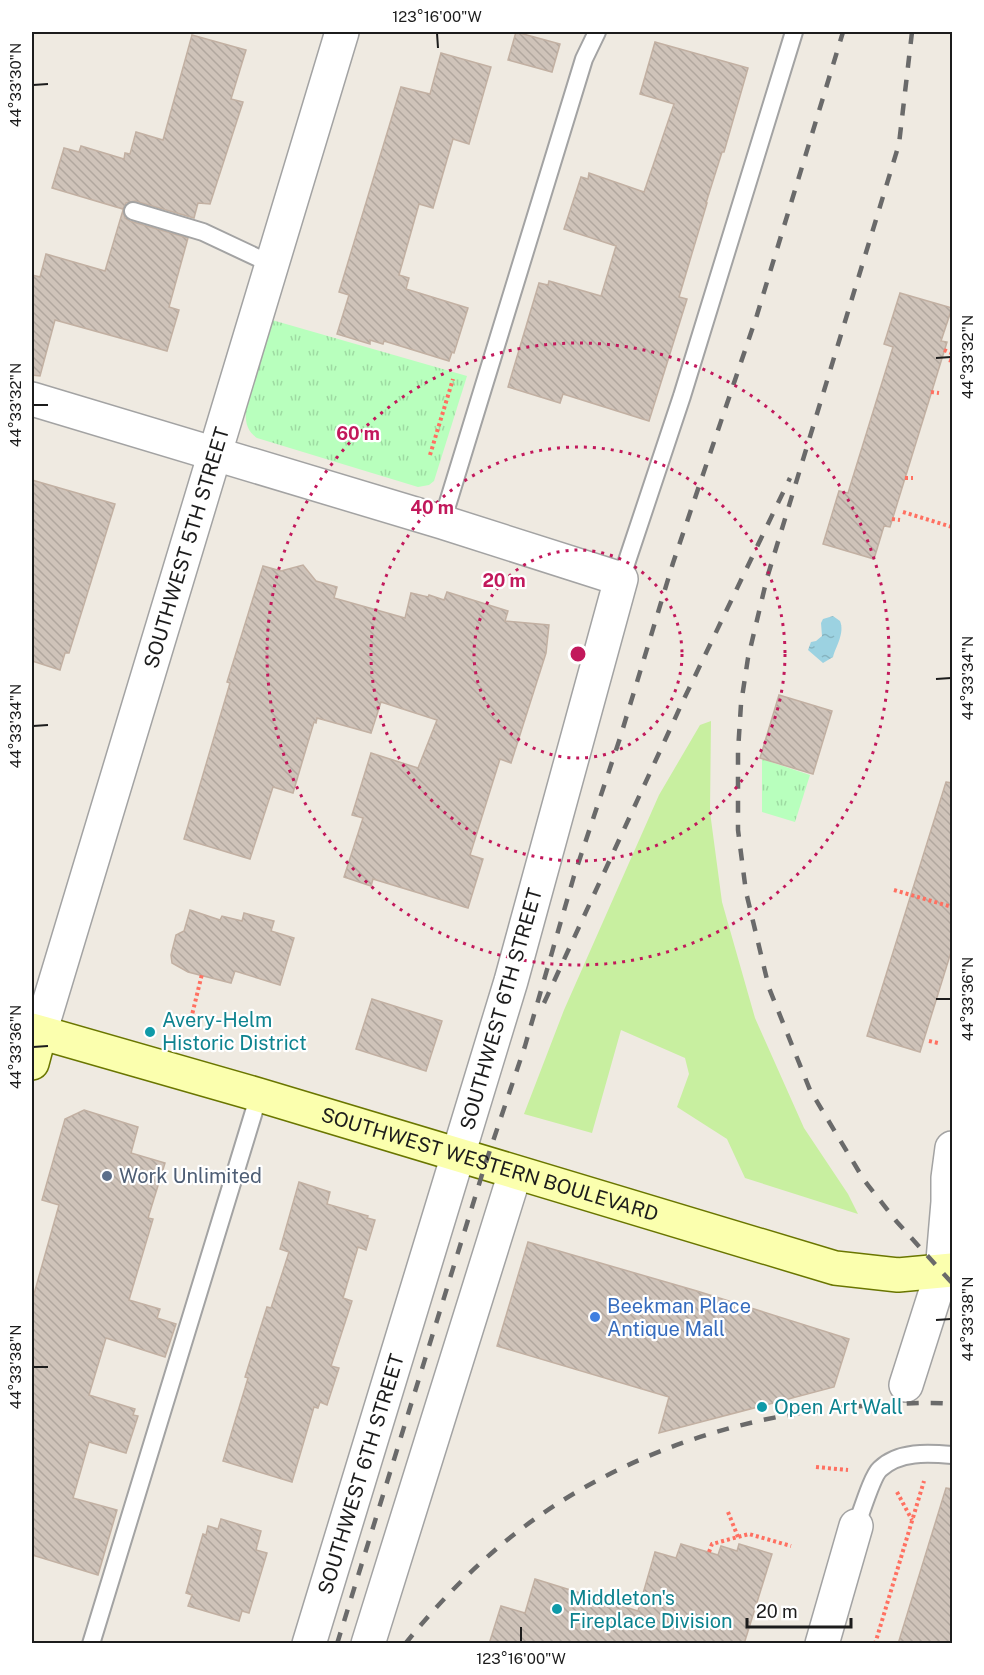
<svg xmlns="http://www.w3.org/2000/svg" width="984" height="1675" viewBox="0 0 984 1675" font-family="'Public Sans',sans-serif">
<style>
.grass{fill:#c8efa0}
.park{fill:url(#park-tufts)}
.water{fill:url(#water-ripples)}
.building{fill:url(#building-back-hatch);stroke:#c2b0a2;stroke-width:1.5}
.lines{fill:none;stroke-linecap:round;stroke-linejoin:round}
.lane-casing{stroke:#a3a3a3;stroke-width:20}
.street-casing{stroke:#a3a3a3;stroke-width:36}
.secondary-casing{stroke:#6a7600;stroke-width:36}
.path{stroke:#ff7061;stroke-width:4;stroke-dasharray:3 3;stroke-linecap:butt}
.lane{stroke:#fff;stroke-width:16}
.street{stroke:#fff;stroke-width:33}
.secondary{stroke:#fbffae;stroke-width:33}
.rail{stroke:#6a6a6a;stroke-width:4.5;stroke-dasharray:12 12;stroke-linecap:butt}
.ticks{fill:none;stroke:#1c1c1c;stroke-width:2}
.ring{fill:none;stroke:#c2185b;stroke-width:3;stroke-dasharray:3 6}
.culture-dot{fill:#0f9aa8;stroke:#fff;stroke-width:2}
.service-dot{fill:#5c6f8a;stroke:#fff;stroke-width:2}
.shop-dot{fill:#3f7fe0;stroke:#fff;stroke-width:2}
.labels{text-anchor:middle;stroke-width:4.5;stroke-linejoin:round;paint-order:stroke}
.street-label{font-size:20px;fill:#1c1c1c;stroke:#fff}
.culture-label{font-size:20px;fill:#0d838f;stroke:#fff;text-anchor:start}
.service-label{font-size:20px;fill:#4e5e75;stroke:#fff;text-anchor:start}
.shop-label{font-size:20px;fill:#366cbe;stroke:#fff;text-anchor:start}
.centre{fill:#c2185b;stroke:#fff;stroke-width:3}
.ring-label{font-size:18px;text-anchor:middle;font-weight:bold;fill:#c2185b;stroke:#fff;stroke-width:4.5;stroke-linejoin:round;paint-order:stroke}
.neatline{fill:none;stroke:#1c1c1c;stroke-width:2}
.ticks-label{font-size:15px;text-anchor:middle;fill:#1c1c1c}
</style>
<defs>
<pattern id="park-tufts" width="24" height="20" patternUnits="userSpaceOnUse" patternTransform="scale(1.5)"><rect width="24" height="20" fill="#b8ffbd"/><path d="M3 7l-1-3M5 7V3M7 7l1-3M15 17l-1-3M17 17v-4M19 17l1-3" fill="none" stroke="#9edaa2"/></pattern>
<pattern id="water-ripples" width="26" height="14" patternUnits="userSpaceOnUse" patternTransform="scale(1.5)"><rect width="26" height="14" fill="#9cd2e1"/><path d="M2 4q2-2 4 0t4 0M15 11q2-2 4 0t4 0" fill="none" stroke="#86b4c0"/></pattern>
<pattern id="building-back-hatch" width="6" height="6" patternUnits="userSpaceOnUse" patternTransform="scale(1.5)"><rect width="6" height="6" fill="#cfc3b9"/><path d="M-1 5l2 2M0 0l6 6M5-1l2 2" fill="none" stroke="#b1a79e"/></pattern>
</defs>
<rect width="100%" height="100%" fill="#efeae1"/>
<!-- grass -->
<polygon class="grass" points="711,721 710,812 722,902 755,1018 804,1128 848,1194 858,1214 745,1178 727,1139 677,1107 689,1074 685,1058 621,1030 592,1133 524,1114 564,1010 659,795 700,725"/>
<!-- park -->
<g class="park">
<path d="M272,320l195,56 -33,105 -5,4 -11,2 -161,-49c-10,-7 -12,-16 -11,-28z"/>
<polygon points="762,759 810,775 795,822 762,812"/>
</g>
<!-- water -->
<path class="water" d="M833,616l7,5c5,12 -4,25 -7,36l-10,6 -15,-13 3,-8 5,-1 6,-5 -1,-13 2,-4z"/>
<!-- building -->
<g class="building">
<polygon points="516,32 560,44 552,72 508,60"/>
<polygon points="192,35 246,50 231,99 243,102 210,204 198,203 194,218 135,201 126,203 123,209 52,188 64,148 79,152 81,146 124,159 125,153 130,154 136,132 163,140"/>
<polygon points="655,42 748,68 724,152 722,152 706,203 707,203 679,297 687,299 649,421 563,394 560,403 508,387 539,283 548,285 549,281 601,296 616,246 564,229 581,177 588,179 589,173 644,192 674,104 640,94"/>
<polygon points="441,53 491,67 469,144 453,139 433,208 419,204 399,275 409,278 406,289 468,308 454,353 452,352 449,361 384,341 383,344 370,340 370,344 337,334 349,295 339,292 401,87 430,94"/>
<polygon points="123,210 125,218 130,221 188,238 169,307 179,310 167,351 55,320 40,376 32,375 32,275 40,277 46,254 105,271"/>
<polygon points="900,293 952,308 941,341 947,342 890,527 884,526 874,559 823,544 839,491 848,493 893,347 884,344"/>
<polygon points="32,480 115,504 69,653 65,653 60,670 32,661"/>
<polygon points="303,565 316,581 337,587 334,598 405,618 411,593 428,597 429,595 444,600 447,592 508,611 505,621 549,625 546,653 511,763 500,759 470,855 483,859 468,908 373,879 371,886 344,877 363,818 352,815 371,753 418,768 437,720 381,702 371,733 317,718 316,723 314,722 293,793 273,787 250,859 184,839 230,683 227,682 263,566 281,571"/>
<polygon points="779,695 832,711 813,774 760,758"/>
<polygon points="946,782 952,783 952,949 920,1052 867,1036"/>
<polygon points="190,910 220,920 222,916 242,921 244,913 274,921 271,931 294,938 280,985 235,971 231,983 188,972 172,963 171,955 176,935 184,931"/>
<polygon points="372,999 442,1021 426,1071 356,1049"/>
<polygon points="84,1110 138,1127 131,1153 165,1163 148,1218 153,1219 129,1300 160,1309 157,1318 176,1324 165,1357 106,1338 89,1395 135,1409 133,1415 138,1416 126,1453 89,1442 73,1498 117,1510 98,1575 32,1555 32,1301 59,1205 42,1200 65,1119"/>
<polygon points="299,1182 330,1192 327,1204 368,1216 367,1218 375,1220 366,1250 358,1247 343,1298 352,1301 331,1366 339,1368 327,1405 320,1402 318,1408 314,1407 292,1482 223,1461 248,1378 245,1377 267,1307 271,1308 289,1252 280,1249"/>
<polygon points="528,1242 697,1291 849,1339 834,1387 659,1433 669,1397 497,1346"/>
<polygon points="946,1488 952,1489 952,1644 898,1644"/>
<polygon points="221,1519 261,1531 256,1550 267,1553 249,1613 242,1611 239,1621 188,1606 192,1595 186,1593 203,1534 206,1535 208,1526 218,1529"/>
<polygon points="681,1544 718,1555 721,1546 737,1551 739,1544 772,1554 744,1644 489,1644 501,1606 525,1613 535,1579 638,1611 655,1552 676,1558"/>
</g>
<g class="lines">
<!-- lane casing -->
<g class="lane-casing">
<g id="lane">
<polyline points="133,211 203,232 271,264"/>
<polyline points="442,522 584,59 597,32"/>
<polyline points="621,579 682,396 794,32"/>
<path d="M856,1526c5,-12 16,-50 24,-57 19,-18 48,-16 72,-14"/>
<polyline points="91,1644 259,1095"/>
</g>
</g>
<!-- street casing -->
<g class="street-casing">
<g id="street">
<polyline points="32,399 442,522 621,579 511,981 309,1644"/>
<path id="s1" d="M40,1033l302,-1001"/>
<polyline points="906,1385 942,1272 948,1202 948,1178 952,1148"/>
<polyline points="368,1644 515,1173"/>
<polyline points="822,1644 856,1526"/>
</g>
</g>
<!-- secondary casing -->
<g class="secondary-casing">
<g id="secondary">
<path id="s2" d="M32,1030l227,65 576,173 63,7 54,-5"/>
<polyline points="32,1063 40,1033"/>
</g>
</g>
<!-- path -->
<g class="path">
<polyline points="944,350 951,353"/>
<polyline points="949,360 952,361"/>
<polyline points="931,392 939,393"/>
<polyline points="430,455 453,379"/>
<polyline points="905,478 913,478"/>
<polyline points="903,512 952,527"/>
<polyline points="892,519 900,520"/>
<polyline points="894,890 952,907"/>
<polyline points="191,1019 202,974"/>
<polyline points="929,1041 938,1043"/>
<polyline points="816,1467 848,1470"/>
<polyline points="897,1492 912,1520"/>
<polyline points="728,1512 738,1537"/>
<polyline points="709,1552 712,1544 749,1534 791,1546"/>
<polyline points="875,1644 924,1481"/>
</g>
<!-- lane -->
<use href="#lane" class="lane"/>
<!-- street -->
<use href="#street" class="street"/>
<!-- secondary -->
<use href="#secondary" class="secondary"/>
<!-- rail -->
<g class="rail">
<polyline points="912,32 899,144 767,578 748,658 741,704 738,751 738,830 746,892 769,988 810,1090 864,1180 897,1222 952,1283"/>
<polyline points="544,1003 683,701 790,478"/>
<polyline points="337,1644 485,1165 525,1046 574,876 620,738 673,563 757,315 843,32"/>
<path d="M405,1644c25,-31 52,-60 81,-86 102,-92 240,-143 376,-152 30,-1 61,-5 90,-2"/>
</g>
</g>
<!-- ticks -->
<path class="ticks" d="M437,33l1,15M33,85l15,-1M936,358l15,-1M33,405h15M936,679l15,-1M33,726l15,-1M936,999h15M33,1047l15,-1M936,1320l15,-1M33,1367h15M521,1627v15"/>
<!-- distance rings -->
<g class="ring">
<circle cx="578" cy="654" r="104"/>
<circle cx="578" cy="654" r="207"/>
<circle cx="578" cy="654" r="311"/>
</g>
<!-- markers -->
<g class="culture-dot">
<circle cx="150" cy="1032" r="6"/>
<circle cx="762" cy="1407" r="6"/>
<circle cx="557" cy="1609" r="6"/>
</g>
<circle class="service-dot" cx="107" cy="1176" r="6"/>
<circle class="shop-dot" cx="595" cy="1317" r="6"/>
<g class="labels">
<!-- street labels -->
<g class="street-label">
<text dy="7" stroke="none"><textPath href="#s1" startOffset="507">SOUTHWEST 5TH STREET</textPath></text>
<text transform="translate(501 1009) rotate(-74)" y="7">SOUTHWEST 6TH STREET</text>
<text dy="7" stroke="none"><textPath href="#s2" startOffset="477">SOUTHWEST WESTERN BOULEVARD</textPath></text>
<text transform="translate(361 1474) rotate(-73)" y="7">SOUTHWEST 6TH STREET</text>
</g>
<!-- culture labels -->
<g class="culture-label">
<text x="162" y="1027">Avery-Helm<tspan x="162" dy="23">Historic District</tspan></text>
<text x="774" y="1414">Open Art Wall</text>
<text x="569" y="1605">Middleton's<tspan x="569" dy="23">Fireplace Division</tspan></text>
</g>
<!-- service labels -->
<g class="service-label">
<text x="119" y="1183">Work Unlimited</text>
</g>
<!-- shop labels -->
<g class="shop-label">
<text x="607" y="1313">Beekman Place<tspan x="607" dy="23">Antique Mall</tspan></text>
</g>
</g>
<circle cx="578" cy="654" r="9" class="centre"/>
<g class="ring-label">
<text x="358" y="440">60 m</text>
<text x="432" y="514">40 m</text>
<text x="504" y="587">20 m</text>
</g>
<!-- border -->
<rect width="984" height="1675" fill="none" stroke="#ffffff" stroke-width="66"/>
<!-- scale -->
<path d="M747 1618v9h104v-9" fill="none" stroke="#1c1c1c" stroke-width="3"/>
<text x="756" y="1618" font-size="18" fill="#1c1c1c" stroke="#ffffff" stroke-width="4.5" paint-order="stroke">20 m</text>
<rect x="33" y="33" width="918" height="1609" class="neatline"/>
<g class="ticks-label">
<text x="437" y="22">123°16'00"W</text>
<text transform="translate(16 85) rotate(-90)" y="5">44°33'30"N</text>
<text transform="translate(968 357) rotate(-90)" y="5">44°33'32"N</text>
<text transform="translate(16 405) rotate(-90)" y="5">44°33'32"N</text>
<text transform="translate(968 678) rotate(-90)" y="5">44°33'34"N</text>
<text transform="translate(16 726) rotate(-90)" y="5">44°33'34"N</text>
<text transform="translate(968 999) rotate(-90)" y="5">44°33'36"N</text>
<text transform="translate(16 1047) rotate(-90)" y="5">44°33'36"N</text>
<text transform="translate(968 1319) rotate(-90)" y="5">44°33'38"N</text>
<text transform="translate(16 1367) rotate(-90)" y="5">44°33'38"N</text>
<text x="521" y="1664">123°16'00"W</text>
</g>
</svg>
